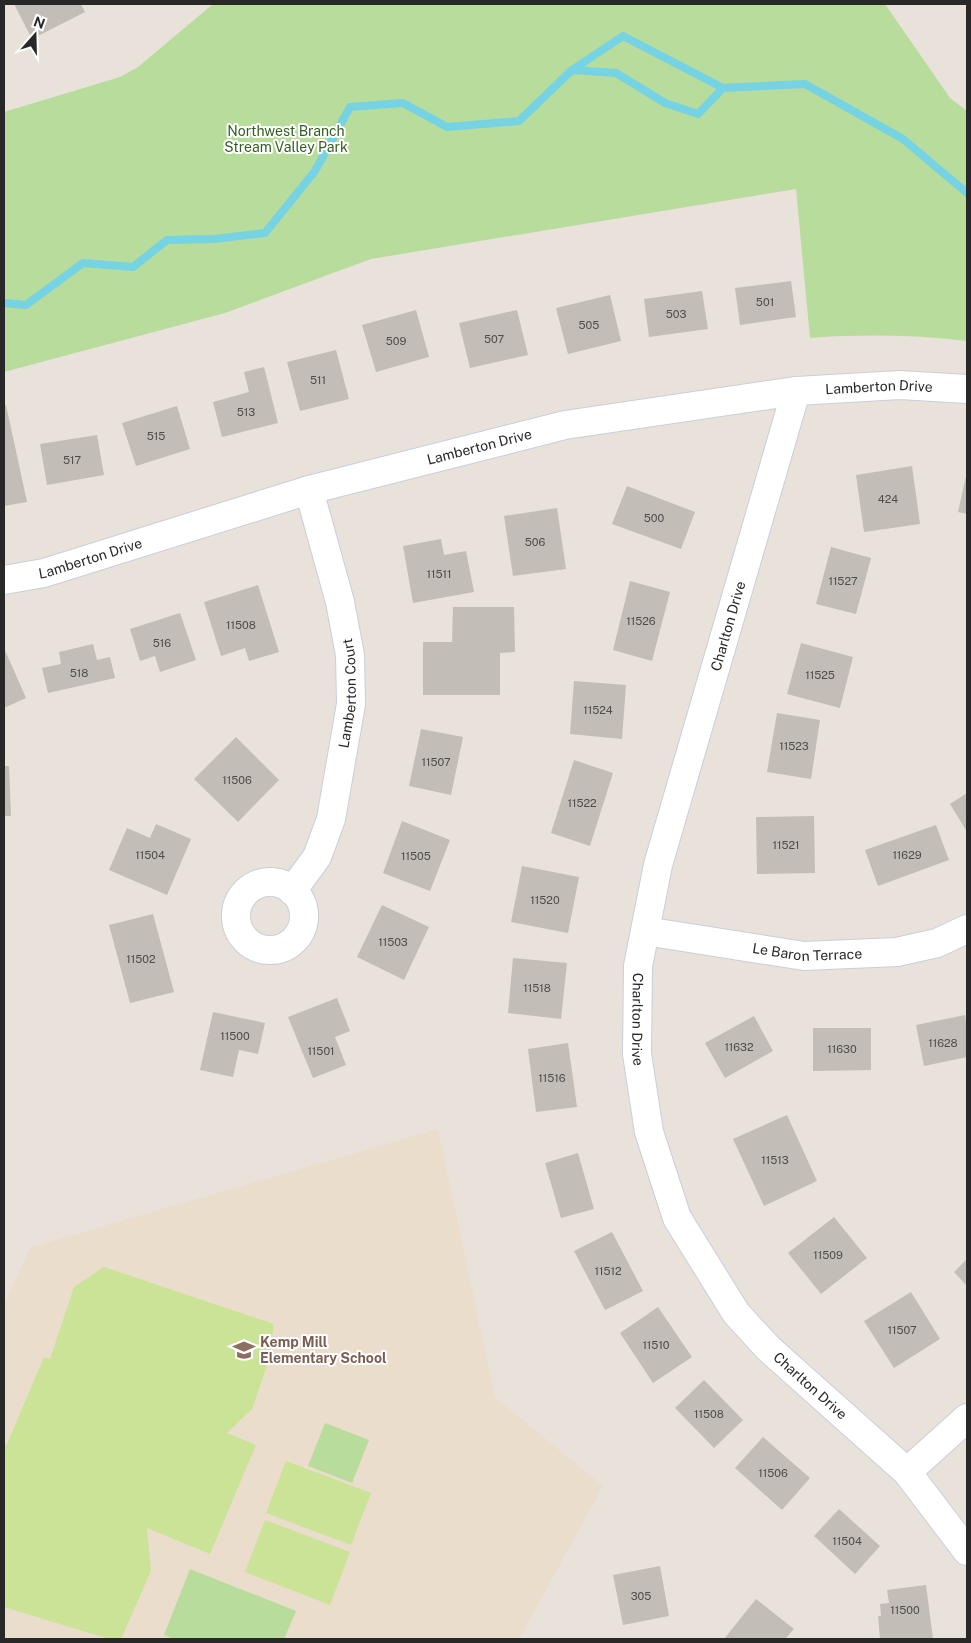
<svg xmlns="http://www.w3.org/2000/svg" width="971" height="1643" viewBox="0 0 971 1643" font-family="'Public Sans',sans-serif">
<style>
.education{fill:#eaddcb}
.green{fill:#b8dc9b}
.pitch{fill:#cbe397}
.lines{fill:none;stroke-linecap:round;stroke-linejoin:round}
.stream{stroke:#75d3e4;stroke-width:8}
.building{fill:#c2bdb6}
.street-casing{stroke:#c9ced9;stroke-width:30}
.secondary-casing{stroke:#c9ced9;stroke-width:30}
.street{stroke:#fff;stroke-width:28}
.secondary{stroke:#fff;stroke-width:28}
.labels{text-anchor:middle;stroke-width:4;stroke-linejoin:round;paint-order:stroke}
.number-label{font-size:11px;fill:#4e4d4c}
.park-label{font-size:14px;fill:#335e1f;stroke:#fff}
.street-label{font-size:14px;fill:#282828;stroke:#fff}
.education-label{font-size:14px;font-weight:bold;fill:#785e54;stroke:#fff;text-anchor:start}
</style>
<rect width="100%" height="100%" fill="#e9e2db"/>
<!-- education -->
<polygon class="education" points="438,1129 495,1397 603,1486 519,1639 4,1639 4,1303 31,1247"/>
<!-- green -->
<g class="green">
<path d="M213,4h672l65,94 17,13v230c-52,-6 -104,-7 -157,-3l-14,-149 -425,70 -146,54 -221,59v-260l116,-35 18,-10z"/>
<polygon points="325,1423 369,1440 352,1483 308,1466"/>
<polygon points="190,1569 296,1611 284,1639 174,1639 164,1635"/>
</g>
<!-- pitch -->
<g class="pitch">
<polygon points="104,1267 274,1324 269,1360 252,1409 227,1433 256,1445 210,1554 147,1528 151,1571 121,1639 109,1639 4,1607 4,1445 7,1444 44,1357 50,1359 74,1287"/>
<polygon points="286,1461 371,1493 351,1545 266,1513"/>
<polygon points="265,1520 350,1552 330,1605 245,1572"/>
</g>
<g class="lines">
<!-- stream -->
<g class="stream">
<polyline points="572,70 616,73 665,103 698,114 723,88"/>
<polyline points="4,303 26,305 83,263 133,267 167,240 214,239 265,233 315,171 350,107 403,103 447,127 519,121 572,70 623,36 723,88 805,84 903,139 967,193"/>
</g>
</g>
<!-- building -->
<g class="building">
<polygon points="14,4 81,4 85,12 32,39"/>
<polygon points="791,281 796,317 740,325 735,288"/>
<polygon points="702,291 708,329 649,337 644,299"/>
<polygon points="610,295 621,341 568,354 556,308"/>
<polygon points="416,310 429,357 376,372 362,325"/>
<polygon points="517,310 528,355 470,368 459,323"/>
<polygon points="336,350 349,399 300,411 287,362"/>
<polygon points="264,367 278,423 222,437 213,402 249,392 244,372"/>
<polygon points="6,405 27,502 4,506 4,406"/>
<polygon points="177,406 190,449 136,466 122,423"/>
<polygon points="97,435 104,475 47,485 40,444"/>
<polygon points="912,466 920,524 864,532 856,475"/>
<polygon points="966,476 967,477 967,514 958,512"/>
<polygon points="627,486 695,512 681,549 612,524"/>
<polygon points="557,508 566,569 513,576 504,516"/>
<polygon points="441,539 444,555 466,551 474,592 413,603 403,546"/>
<polygon points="831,547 871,558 856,614 816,604"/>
<polygon points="630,581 670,592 652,661 613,650"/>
<polygon points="258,585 279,652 249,661 245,648 221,656 204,602"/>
<polygon points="453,607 514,607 515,652 500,653 500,695 423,695 423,642 452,642"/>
<polygon points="180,613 196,660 160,672 155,656 140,661 130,629"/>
<polygon points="801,643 853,657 840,708 787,694"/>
<polygon points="93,644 97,660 110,657 115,678 48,693 42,668 61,664 59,652"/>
<polygon points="4,648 26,698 4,708"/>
<polygon points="574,681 626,685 622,739 570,734"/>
<polygon points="777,713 820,720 811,779 767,772"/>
<polygon points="421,729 463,737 451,795 409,786"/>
<polygon points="236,737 279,780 238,822 194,779"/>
<polygon points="574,760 613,773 590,846 551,833"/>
<polygon points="4,766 9,766 11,816 4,816"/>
<polygon points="967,793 967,832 950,804"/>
<polygon points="814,816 815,873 757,874 756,817"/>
<polygon points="402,821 450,840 430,891 383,873"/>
<polygon points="156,824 191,839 167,895 109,870 127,828 150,838"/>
<polygon points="936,825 949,860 878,886 865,850"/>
<polygon points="522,866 579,877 568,933 511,922"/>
<polygon points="382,905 429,927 404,980 357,957"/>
<polygon points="153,914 174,992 130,1003 109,925"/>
<polygon points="513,958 567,963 561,1019 508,1013"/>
<polygon points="337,998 350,1031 335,1037 346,1065 313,1078 288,1017"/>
<polygon points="213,1012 265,1023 258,1054 239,1050 233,1077 200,1070"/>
<polygon points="965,1015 967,1028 967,1057 924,1066 916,1025"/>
<polygon points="754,1016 773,1051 725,1078 705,1043"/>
<polygon points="813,1028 871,1028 871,1070 813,1071"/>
<polygon points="568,1043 577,1107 536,1112 528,1049"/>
<polygon points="787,1115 817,1181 764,1206 733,1139"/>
<polygon points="578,1153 594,1209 561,1218 545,1163"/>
<polygon points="834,1217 867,1258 821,1294 788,1253"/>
<polygon points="612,1232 643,1291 605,1310 574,1251"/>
<polygon points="967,1259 967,1286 954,1272"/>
<polygon points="911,1292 940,1339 894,1368 864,1321"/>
<polygon points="658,1307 692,1357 653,1383 620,1333"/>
<polygon points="704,1380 743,1420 714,1448 675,1408"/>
<polygon points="763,1437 810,1478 782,1510 735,1468"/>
<polygon points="839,1509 880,1546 855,1574 814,1536"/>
<polygon points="660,1566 669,1616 623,1625 613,1575"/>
<polygon points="926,1585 933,1639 880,1639 878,1616 881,1616 880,1604 889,1603 887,1590"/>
<polygon points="756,1599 794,1629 785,1639 724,1639"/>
</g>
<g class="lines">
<!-- street casing -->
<g class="street-casing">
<g id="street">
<path id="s1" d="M796,391l-138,474 -20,101 -1,88 12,78 28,86 59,95 32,35 139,124 60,79"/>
<circle cx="270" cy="916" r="34"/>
<path id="s2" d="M292,891l25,-34 14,-38 20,-115 -1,-49 -10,-53 -31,-112"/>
<path id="s3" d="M645,931l159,25 93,-4 40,-9 30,-14"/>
<polyline points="907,1472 967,1418"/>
</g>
</g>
<!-- secondary casing -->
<g class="secondary-casing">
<g id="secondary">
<path id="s4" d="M4,580l40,-7 265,-83 256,-65 231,-34 104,-6 67,4"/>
</g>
</g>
<!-- street -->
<use href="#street" class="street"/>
<!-- secondary -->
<use href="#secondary" class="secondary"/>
</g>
<!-- icons -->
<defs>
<g id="school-bare" transform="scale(1.725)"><path d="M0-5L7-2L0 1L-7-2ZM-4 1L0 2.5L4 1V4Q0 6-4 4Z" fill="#8d6e63" stroke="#fff" stroke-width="2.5" paint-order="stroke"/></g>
</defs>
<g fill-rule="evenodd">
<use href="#school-bare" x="244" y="1350"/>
</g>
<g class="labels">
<!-- number labels -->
<g class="number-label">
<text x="765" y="306">501</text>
<text x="676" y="318">503</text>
<text x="589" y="329">505</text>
<text x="494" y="343">507</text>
<text x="396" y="345">509</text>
<text x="318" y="384">511</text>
<text x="246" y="416">513</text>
<text x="156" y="440">515</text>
<text x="72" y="464">517</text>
<text x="888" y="503">424</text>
<text x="654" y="522">500</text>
<text x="535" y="546">506</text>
<text x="439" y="578">11511</text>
<text x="843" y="585">11527</text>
<text x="641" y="625">11526</text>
<text x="241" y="629">11508</text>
<text x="162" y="647">516</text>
<text x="79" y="677">518</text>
<text x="820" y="679">11525</text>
<text x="598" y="714">11524</text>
<text x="794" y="750">11523</text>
<text x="436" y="766">11507</text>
<text x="237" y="784">11506</text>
<text x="582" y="807">11522</text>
<text x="786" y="849">11521</text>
<text x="150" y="859">11504</text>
<text x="907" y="859">11629</text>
<text x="416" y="860">11505</text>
<text x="545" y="904">11520</text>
<text x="393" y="946">11503</text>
<text x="141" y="963">11502</text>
<text x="537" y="992">11518</text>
<text x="235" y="1040">11500</text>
<text x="943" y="1047">11628</text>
<text x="739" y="1051">11632</text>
<text x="842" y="1053">11630</text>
<text x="321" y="1055">11501</text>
<text x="552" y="1082">11516</text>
<text x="775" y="1164">11513</text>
<text x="828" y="1259">11509</text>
<text x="608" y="1275">11512</text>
<text x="902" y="1334">11507</text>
<text x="656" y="1349">11510</text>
<text x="709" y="1418">11508</text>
<text x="773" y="1477">11506</text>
<text x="847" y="1545">11504</text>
<text x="641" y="1600">305</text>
<text x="905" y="1614">11500</text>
</g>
<!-- park labels -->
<g class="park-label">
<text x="286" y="136">Northwest Branch<tspan x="286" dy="16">Stream Valley Park</tspan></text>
</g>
<!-- street labels -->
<g class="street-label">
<text dy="5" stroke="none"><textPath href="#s4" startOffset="899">Lamberton Drive</textPath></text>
<text dy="5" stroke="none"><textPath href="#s4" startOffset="494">Lamberton Drive</textPath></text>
<text dy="5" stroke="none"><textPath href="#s4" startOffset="89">Lamberton Drive</textPath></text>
<text transform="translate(728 626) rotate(-74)" y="5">Charlton Drive</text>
<text dy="5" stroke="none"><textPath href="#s2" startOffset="210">Lamberton Court</textPath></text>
<text dy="5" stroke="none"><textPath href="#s3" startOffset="164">Le Baron Terrace</textPath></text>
<text dy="5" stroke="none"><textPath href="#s1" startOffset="650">Charlton Drive</textPath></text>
<text dy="5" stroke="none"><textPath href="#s1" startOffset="1070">Charlton Drive</textPath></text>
</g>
<!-- education labels -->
<g class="education-label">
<text x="260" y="1347">Kemp Mill<tspan x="260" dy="16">Elementary School</tspan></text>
</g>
</g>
<!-- border -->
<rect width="971" height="1643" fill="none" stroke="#282828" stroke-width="10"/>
<!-- north arrow -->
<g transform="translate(35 35) rotate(20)" stroke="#ffffff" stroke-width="4" paint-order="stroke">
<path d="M0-4L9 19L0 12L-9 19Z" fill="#282828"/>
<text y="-8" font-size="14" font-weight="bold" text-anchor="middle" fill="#282828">N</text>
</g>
</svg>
